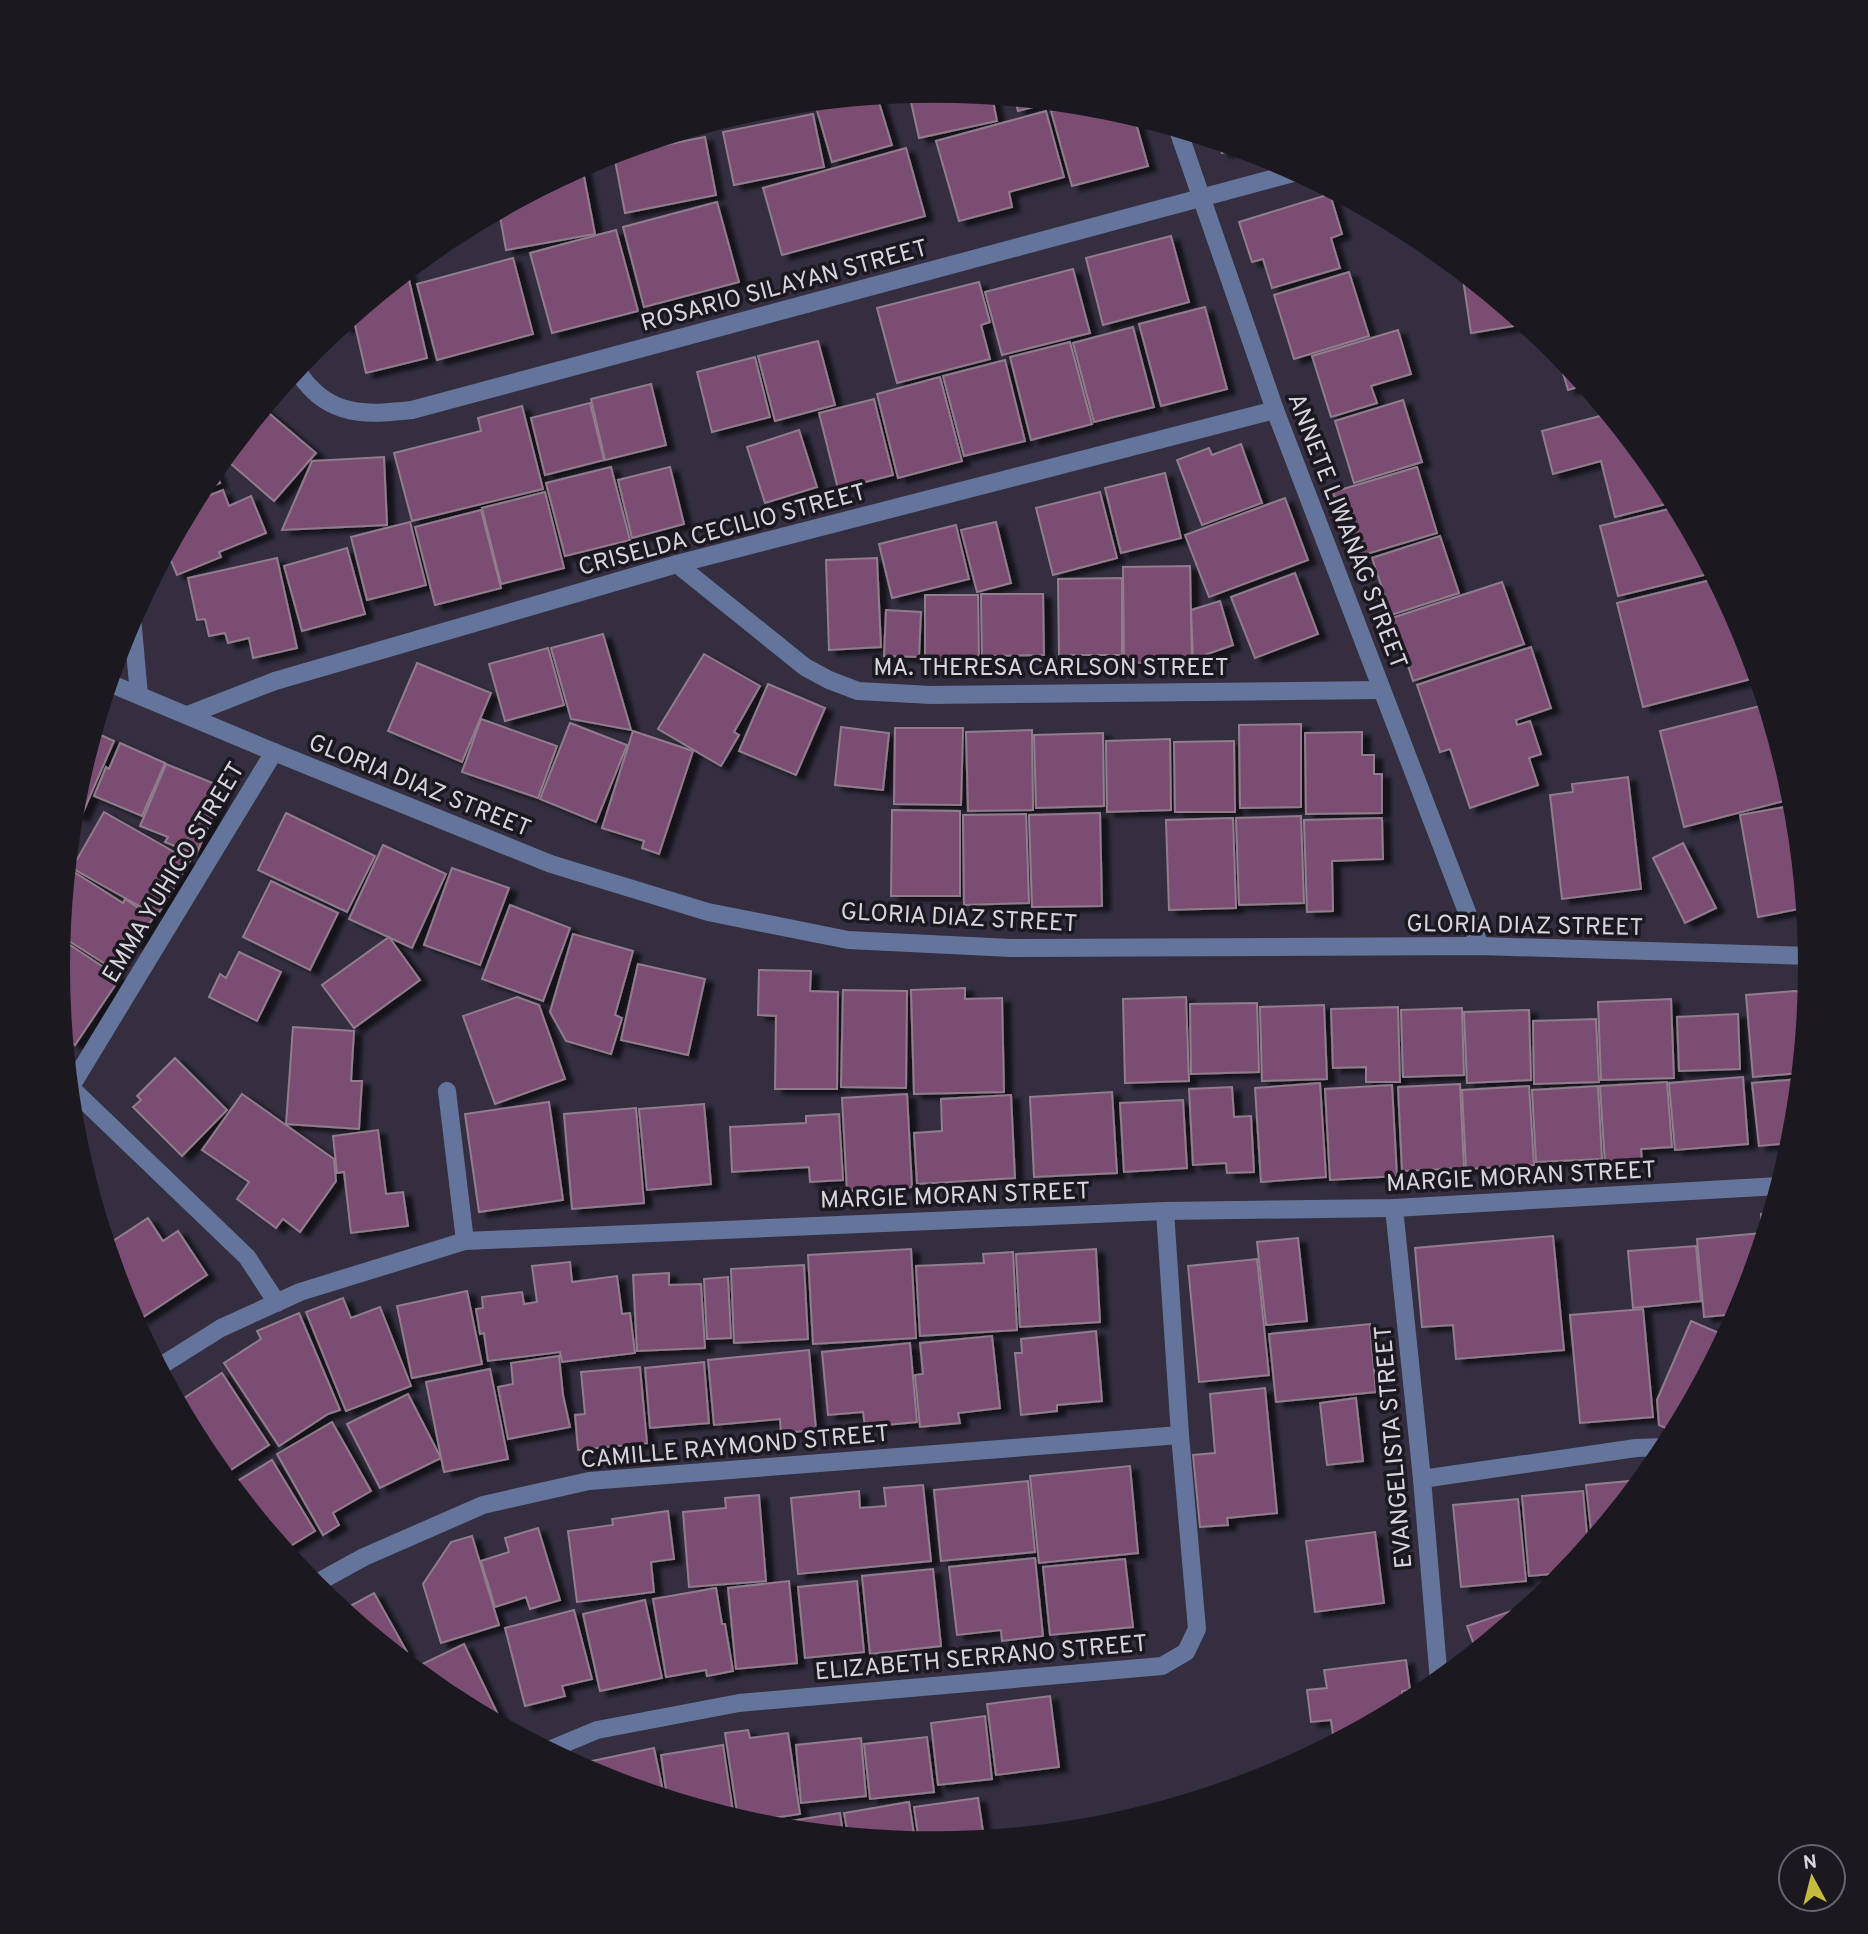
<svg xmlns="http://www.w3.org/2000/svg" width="1868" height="1934" viewBox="0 0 1868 1934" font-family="Overpass,sans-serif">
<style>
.building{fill:#7b4e73;stroke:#907c8c;stroke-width:2;filter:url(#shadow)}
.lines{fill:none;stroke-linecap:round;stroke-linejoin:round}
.minor{stroke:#65749b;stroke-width:18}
.labels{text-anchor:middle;stroke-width:7;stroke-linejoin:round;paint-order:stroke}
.street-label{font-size:24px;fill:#d7d4df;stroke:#1b1820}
</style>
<defs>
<filter id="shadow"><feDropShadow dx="8" dy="4.5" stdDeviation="2" flood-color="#0009"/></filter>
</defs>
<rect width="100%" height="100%" fill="#342e40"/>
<!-- building -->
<g class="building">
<polygon points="934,91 992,96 997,121 919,138 909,93"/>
<polygon points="877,96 892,145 832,162 816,107 841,100"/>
<polygon points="1015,99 1052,102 1018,111"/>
<polygon points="1074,105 1105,108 1134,116 1148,166 1072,186 1051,111"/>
<polygon points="1046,111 1064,177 1009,192 1012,207 959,221 936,141"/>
<polygon points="813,114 824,167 734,185 723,132"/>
<polygon points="705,137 716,195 625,213 614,155"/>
<polygon points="1218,142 1238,148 1222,153"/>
<polygon points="906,148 925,216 782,255 763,188"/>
<polygon points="582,166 595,234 506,250 499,211"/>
<polygon points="1330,194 1342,234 1331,238 1340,268 1272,288 1263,259 1252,262 1239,222"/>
<polygon points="717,202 739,282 644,307 623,227"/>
<polygon points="616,230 638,311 552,333 530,253"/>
<polygon points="1171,236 1189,302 1103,325 1086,258"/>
<polygon points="513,258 533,334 437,360 417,284"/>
<polygon points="1073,269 1090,333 1002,355 985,292"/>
<polygon points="407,271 427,358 366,373 355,325 343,328 342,325"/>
<polygon points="1349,272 1369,336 1294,359 1274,295"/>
<polygon points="1462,272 1526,324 1471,333"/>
<polygon points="979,282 990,322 981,325 990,359 897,383 877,308"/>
<polygon points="1205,307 1227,389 1161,406 1139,324"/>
<polygon points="1133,327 1154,407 1094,422 1073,343"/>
<polygon points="1398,330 1411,374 1371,386 1377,403 1331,417 1312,356"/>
<polygon points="818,341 835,405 775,421 758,356"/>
<polygon points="1070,342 1092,424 1031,440 1010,357"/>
<polygon points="1557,352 1585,385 1568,390"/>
<polygon points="755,357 770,417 712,432 697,372"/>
<polygon points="1005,360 1025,441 964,456 943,376"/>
<polygon points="940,377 962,461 898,478 877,394"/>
<polygon points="651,384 666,445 605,460 591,399"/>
<polygon points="874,399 893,475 838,489 819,413"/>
<polygon points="1403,400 1422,462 1354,483 1335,421"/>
<polygon points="590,403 604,460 545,475 531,418"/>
<polygon points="522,406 543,489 412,521 394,453 481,431 478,418"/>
<polygon points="264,409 316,453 274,501 224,458"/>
<polygon points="1608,414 1663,481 1674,502 1615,517 1601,461 1553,474 1542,431"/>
<polygon points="799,430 817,487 765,503 747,447"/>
<polygon points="1241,444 1262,503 1202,525 1177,460 1209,448 1212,455"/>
<polygon points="384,457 387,525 282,530 312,461"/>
<polygon points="611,467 630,540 565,556 546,483"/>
<polygon points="670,467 684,524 632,538 618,480"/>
<polygon points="1417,467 1437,533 1353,558 1333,492"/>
<polygon points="214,469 220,483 200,491 206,480"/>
<polygon points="1165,473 1181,538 1121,553 1105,488"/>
<polygon points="223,490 229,506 251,496 266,533 219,552 221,557 177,575 167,551 194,501"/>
<polygon points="545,492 564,568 501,584 482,508"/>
<polygon points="1100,492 1117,558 1053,575 1036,508"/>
<polygon points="1285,498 1308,560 1209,597 1185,535"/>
<polygon points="1677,507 1712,573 1618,596 1600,526"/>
<polygon points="481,510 501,588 435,605 415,527"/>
<polygon points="410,522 426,585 367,600 351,537"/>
<polygon points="996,522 1011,583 977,592 961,530"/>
<polygon points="956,525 969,579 892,598 879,544"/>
<polygon points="1440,536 1459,593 1391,615 1372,558"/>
<polygon points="347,548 365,614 302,631 284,566"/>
<polygon points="277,558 297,648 253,658 249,638 228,643 225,633 209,636 205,619 197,620 188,578"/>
<polygon points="877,558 881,647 829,650 826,560"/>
<polygon points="1190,566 1192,662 1124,663 1123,567"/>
<polygon points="1295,573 1318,634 1255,658 1231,597"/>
<polygon points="1122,578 1122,655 1059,655 1058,579"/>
<polygon points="1715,579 1742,629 1755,678 1643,707 1617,603"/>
<polygon points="1502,582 1524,644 1413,681 1392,618"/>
<polygon points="981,594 1043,594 1044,655 982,656"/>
<polygon points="925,595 978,595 979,661 925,662"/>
<polygon points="1220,601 1233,645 1193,659 1191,610"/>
<polygon points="886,610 921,612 919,657 884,656"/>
<polygon points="603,634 631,730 571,719 551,648"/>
<polygon points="1531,647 1551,708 1516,720 1517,725 1530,721 1541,754 1529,758 1538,785 1470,808 1450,749 1440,752 1417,685"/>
<polygon points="548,648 564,705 505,721 489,664"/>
<polygon points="704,654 760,686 734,732 739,735 721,766 658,729"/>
<polygon points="417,663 491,693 462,762 388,731"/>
<polygon points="768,684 825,708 796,775 739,751"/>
<polygon points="1764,705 1788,800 1684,827 1660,731"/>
<polygon points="481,719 557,746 538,798 462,772"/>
<polygon points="570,723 627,745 596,822 540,799"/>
<polygon points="1301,724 1301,807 1240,808 1239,725"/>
<polygon points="841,727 889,733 883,790 835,785"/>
<polygon points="895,728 963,728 961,805 894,804"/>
<polygon points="1032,730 1033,810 968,811 966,732"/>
<polygon points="633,731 693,751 659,854 642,848 644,841 602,828"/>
<polygon points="94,732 114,741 81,817 73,813 75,796"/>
<polygon points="1362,732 1362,755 1374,755 1374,774 1382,774 1382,813 1306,814 1305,733"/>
<polygon points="1103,733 1104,806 1036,808 1034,735"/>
<polygon points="1170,739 1171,810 1107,812 1106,741"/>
<polygon points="1234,741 1235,812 1175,812 1174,742"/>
<polygon points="120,743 165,763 142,816 94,796 106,767 109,769"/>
<polygon points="166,764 225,788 196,855 165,842 168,837 140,826"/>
<polygon points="1628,777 1641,889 1562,899 1550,795 1573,792 1572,784"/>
<polygon points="1790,806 1799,857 1804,908 1758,917 1740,815"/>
<polygon points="892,810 960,811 960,896 891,896"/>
<polygon points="104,812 190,861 157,916 72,868"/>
<polygon points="286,813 375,856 347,912 258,870"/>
<polygon points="1100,813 1102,906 1032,907 1029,815"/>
<polygon points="1026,814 1029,903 964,905 963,815"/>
<polygon points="1301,816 1304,903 1239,905 1236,818"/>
<polygon points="1233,818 1236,908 1169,910 1166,820"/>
<polygon points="1382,818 1383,859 1332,861 1333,911 1307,912 1304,820"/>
<polygon points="1683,843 1716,908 1685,923 1653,858"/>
<polygon points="383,845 446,874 412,948 349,919"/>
<polygon points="452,868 509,888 480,965 424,945"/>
<polygon points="71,870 123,903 125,899 153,918 135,946 127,941 110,967 61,936 67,877"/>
<polygon points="271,881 338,913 310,970 243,937"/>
<polygon points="510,905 570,928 543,1001 482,979"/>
<polygon points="573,934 633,951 615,1015 622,1018 611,1054 566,1041 550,1012"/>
<polygon points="389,937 420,980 354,1028 322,985"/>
<polygon points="61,939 120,978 75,1045 65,1038 58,967"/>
<polygon points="239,952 281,972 257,1021 209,997 220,974 226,978"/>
<polygon points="638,964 705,979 688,1055 621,1040"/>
<polygon points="759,970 811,971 810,991 838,992 837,1089 775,1089 776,1016 758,1015"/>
<polygon points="965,988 965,999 1002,998 1004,1092 914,1094 911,990"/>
<polygon points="843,990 907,991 906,1088 841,1087"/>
<polygon points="1795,991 1808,993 1800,1073 1753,1077 1746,995"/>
<polygon points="517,997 539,1005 565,1079 495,1104 463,1016"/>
<polygon points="1186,997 1189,1081 1125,1083 1123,999"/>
<polygon points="1671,999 1674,1078 1601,1080 1598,1002"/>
<polygon points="1257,1003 1259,1072 1191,1074 1190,1004"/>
<polygon points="1324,1005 1327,1079 1262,1081 1260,1007"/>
<polygon points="1398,1007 1400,1082 1366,1082 1366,1067 1333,1068 1331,1009"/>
<polygon points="1462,1008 1464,1075 1403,1077 1401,1010"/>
<polygon points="1529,1010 1531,1080 1467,1083 1464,1012"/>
<polygon points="1738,1014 1740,1069 1679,1071 1677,1017"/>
<polygon points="1596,1019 1599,1082 1534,1084 1533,1021"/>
<polygon points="293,1027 354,1031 351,1081 362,1081 359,1129 286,1124"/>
<polygon points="175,1058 227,1110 182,1156 133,1107 141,1100 137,1096"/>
<polygon points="1743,1077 1748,1144 1675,1150 1669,1083"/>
<polygon points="1799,1079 1792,1143 1759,1146 1752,1083"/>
<polygon points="1667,1082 1672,1147 1641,1149 1642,1162 1605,1164 1600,1086"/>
<polygon points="1320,1083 1326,1177 1261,1182 1255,1088"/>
<polygon points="1460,1084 1464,1168 1402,1171 1398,1087"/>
<polygon points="1392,1085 1397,1176 1330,1180 1325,1089"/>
<polygon points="1529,1086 1534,1165 1466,1169 1462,1090"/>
<polygon points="1598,1086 1602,1159 1536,1162 1532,1090"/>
<polygon points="1232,1087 1234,1117 1251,1116 1254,1172 1227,1173 1226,1163 1193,1165 1189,1089"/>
<polygon points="1112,1092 1117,1173 1034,1177 1030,1097"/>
<polygon points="242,1094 334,1159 336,1181 300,1232 283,1219 276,1228 237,1199 249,1182 202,1150"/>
<polygon points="907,1094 912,1187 847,1191 842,1098"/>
<polygon points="1011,1095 1015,1178 917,1184 914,1133 942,1131 941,1099"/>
<polygon points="1183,1100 1187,1168 1124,1172 1120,1103"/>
<polygon points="549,1102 563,1200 479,1212 465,1114"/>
<polygon points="704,1104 711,1184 647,1190 639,1109"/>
<polygon points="636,1108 644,1203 572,1209 564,1114"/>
<polygon points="839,1114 843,1180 810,1182 809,1167 732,1172 730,1127 806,1123 806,1116"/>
<polygon points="378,1130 386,1194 403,1192 408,1226 351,1233 344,1172 337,1173 333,1136"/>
<polygon points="1771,1212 1763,1238 1761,1214"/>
<polygon points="148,1218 163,1241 178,1231 207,1275 140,1319 120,1288 107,1245"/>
<polygon points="1761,1233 1762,1242 1743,1303 1737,1314 1704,1317 1697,1239"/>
<polygon points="1553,1236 1564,1350 1456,1359 1453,1325 1422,1327 1415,1248"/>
<polygon points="1298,1238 1307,1321 1266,1325 1257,1242"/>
<polygon points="1696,1246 1701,1301 1633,1308 1628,1251"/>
<polygon points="911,1249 916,1338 813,1344 808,1255"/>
<polygon points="1096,1249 1100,1322 1020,1327 1016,1254"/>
<polygon points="1013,1252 1017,1330 920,1336 916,1266 984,1263 983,1254"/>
<polygon points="1257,1259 1269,1375 1199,1382 1188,1266"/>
<polygon points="570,1262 572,1282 617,1276 622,1314 630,1313 635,1353 562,1362 560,1352 488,1361 484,1333 480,1334 476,1309 483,1308 482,1297 522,1292 524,1304 537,1302 532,1266"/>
<polygon points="804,1265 808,1339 734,1343 731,1269"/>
<polygon points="669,1273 669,1285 701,1284 705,1348 637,1351 633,1275"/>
<polygon points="728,1277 731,1338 707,1339 704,1279"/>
<polygon points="467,1291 482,1364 412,1378 397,1306"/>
<polygon points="343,1298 351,1318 380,1307 411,1386 346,1411 306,1312"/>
<polygon points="1643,1309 1653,1417 1580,1423 1570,1315"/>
<polygon points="299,1313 340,1410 328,1414 279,1446 224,1363 261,1339 257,1331"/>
<polygon points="1691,1321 1726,1336 1674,1432 1659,1425 1657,1400"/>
<polygon points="1370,1324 1376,1392 1276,1402 1269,1334"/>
<polygon points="1096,1331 1102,1401 1057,1405 1057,1411 1021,1415 1015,1353 1022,1353 1021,1339"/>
<polygon points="992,1336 1000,1408 958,1413 960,1423 920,1427 915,1375 923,1374 920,1343"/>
<polygon points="910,1343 917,1422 865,1427 863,1412 828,1415 822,1352"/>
<polygon points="809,1350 816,1430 781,1433 780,1419 714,1425 708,1360"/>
<polygon points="559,1356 563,1395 570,1427 508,1439 498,1387 513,1384 511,1363"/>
<polygon points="704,1362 709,1423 650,1428 645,1368"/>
<polygon points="640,1367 647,1443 578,1450 575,1415 585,1414 581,1372"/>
<polygon points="490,1369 508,1459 444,1472 426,1382"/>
<polygon points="222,1373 269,1445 223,1475 205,1453 178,1402"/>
<polygon points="1265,1388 1277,1513 1227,1518 1228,1525 1200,1527 1193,1455 1215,1453 1210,1394"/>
<polygon points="408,1394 441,1458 380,1488 347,1424"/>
<polygon points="1356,1398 1363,1461 1327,1465 1320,1403"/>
<polygon points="332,1422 371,1491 333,1513 339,1525 323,1535 277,1454"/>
<polygon points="272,1460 315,1531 284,1550 231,1485"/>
<polygon points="1130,1466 1138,1553 1039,1563 1030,1476"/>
<polygon points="1641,1480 1592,1540 1586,1485"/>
<polygon points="1028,1481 1035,1552 941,1561 934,1490"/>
<polygon points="923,1485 931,1561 798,1574 791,1498 859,1491 860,1508 886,1506 884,1488"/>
<polygon points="1583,1491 1588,1545 1564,1573 1529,1576 1522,1496"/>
<polygon points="759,1495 766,1581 689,1587 683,1512 726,1508 725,1498"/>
<polygon points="1518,1499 1526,1581 1461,1587 1453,1505"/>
<polygon points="668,1511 674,1559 651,1562 654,1592 577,1602 568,1531 613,1525 612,1519"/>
<polygon points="538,1528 560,1600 530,1609 526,1597 495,1607 481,1561 509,1552 505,1538"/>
<polygon points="1375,1532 1384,1603 1315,1612 1306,1541"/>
<polygon points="472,1536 499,1625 441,1643 423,1584 451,1542"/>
<polygon points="1035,1558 1043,1636 1002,1641 1001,1630 957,1635 949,1567"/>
<polygon points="1125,1559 1133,1627 1050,1635 1043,1567"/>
<polygon points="933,1569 941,1646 870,1654 862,1576"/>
<polygon points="789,1581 797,1663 736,1669 728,1588"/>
<polygon points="857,1581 864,1652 805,1658 798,1587"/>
<polygon points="716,1588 722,1624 725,1624 733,1671 707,1676 706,1670 666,1677 653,1599"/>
<polygon points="374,1593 407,1652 399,1656 343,1610"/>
<polygon points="645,1600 662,1678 600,1691 583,1614"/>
<polygon points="1526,1606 1527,1608 1476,1650 1467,1626"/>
<polygon points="574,1610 592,1679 562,1686 565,1696 525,1706 505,1628"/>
<polygon points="464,1644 501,1721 497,1722 447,1695 414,1668"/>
<polygon points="1406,1660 1410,1690 1402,1691 1403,1704 1391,1706 1391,1711 1334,1742 1331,1720 1311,1722 1307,1690 1327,1688 1324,1670"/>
<polygon points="1050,1696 1059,1767 996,1775 987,1704"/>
<polygon points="985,1716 992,1779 938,1785 931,1723"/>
<polygon points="748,1730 750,1738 788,1733 800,1814 747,1822 738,1819 725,1733"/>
<polygon points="927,1737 934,1792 870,1799 864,1744"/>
<polygon points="861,1738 866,1796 801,1803 796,1745"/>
<polygon points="723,1745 734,1818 667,1797 661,1755"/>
<polygon points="654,1748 664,1796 598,1776 589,1771 587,1762"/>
<polygon points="978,1798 984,1838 934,1843 919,1842 914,1807"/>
<polygon points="909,1802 915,1841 848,1835 844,1813"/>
<polygon points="840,1813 843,1834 768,1827 767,1825"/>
</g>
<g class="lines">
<!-- minor -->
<g class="minor">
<polyline points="1178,130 1275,410 1480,946"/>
<path d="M297,368c3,8 7,13 12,18 28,32 65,28 103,24l885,-238"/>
<polyline points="677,564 805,667 829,680 858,691 931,695 1382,690"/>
<polyline points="132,617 139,695"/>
<polyline points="109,683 274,752 551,864 708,912 848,940 1011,948 1480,946 1809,956"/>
<polyline points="188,715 275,681 677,564 1275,410"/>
<polyline points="70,1087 247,1257 277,1303"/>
<polyline points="70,1088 274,752"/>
<polyline points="447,1091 465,1241"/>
<polyline points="1394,1208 1422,1479 1439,1681"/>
<polyline points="159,1367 221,1328 300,1292 465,1241 1165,1211 1394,1208 1779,1186"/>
<polyline points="1422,1479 1636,1448 1666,1447"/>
<polyline points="313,1585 364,1557 483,1505 589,1481 1180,1435"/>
<polyline points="549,1750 597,1730 739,1703 1162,1666 1186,1652 1197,1629 1180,1435 1165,1211"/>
</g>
</g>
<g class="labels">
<!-- street labels -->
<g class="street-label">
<text transform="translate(784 285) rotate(-15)" y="8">ROSARIO SILAYAN STREET</text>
<text transform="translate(722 529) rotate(-15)" y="8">CRISELDA CECILIO STREET</text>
<text transform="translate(1348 531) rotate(69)" y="8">ANNETE LIWANAG STREET</text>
<text x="1051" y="675">MA. THERESA CARLSON STREET</text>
<text transform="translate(420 785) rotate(22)" y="8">GLORIA DIAZ STREET</text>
<text transform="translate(173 872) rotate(-59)" y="8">EMMA YUHICO STREET</text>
<text transform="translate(959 917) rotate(3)" y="8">GLORIA DIAZ STREET</text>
<text transform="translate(1525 925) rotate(1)" y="8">GLORIA DIAZ STREET</text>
<text transform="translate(1521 1176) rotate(-3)" y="8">MARGIE MORAN STREET</text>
<text transform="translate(955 1195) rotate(-2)" y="8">MARGIE MORAN STREET</text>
<text transform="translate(735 1446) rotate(-5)" y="8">CAMILLE RAYMOND STREET</text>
<text transform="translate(1393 1447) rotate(-95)" y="8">EVANGELISTA STREET</text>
<text transform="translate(981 1657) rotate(-5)" y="8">ELIZABETH SERRANO STREET</text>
</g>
</g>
<!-- crop -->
<path d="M0 0H1868V1934H0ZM70 967a864 864 0 1 1 1728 0a864 864 0 1 1-1728 0Z" fill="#1b1820" fill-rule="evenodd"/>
<!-- north arrow -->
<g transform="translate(1812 1878) rotate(353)"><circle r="33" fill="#1b1820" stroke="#66636c" stroke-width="2"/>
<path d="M0-5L12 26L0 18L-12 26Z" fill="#c6bc3c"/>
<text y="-10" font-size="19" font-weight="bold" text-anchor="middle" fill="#d7d4df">N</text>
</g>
</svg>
